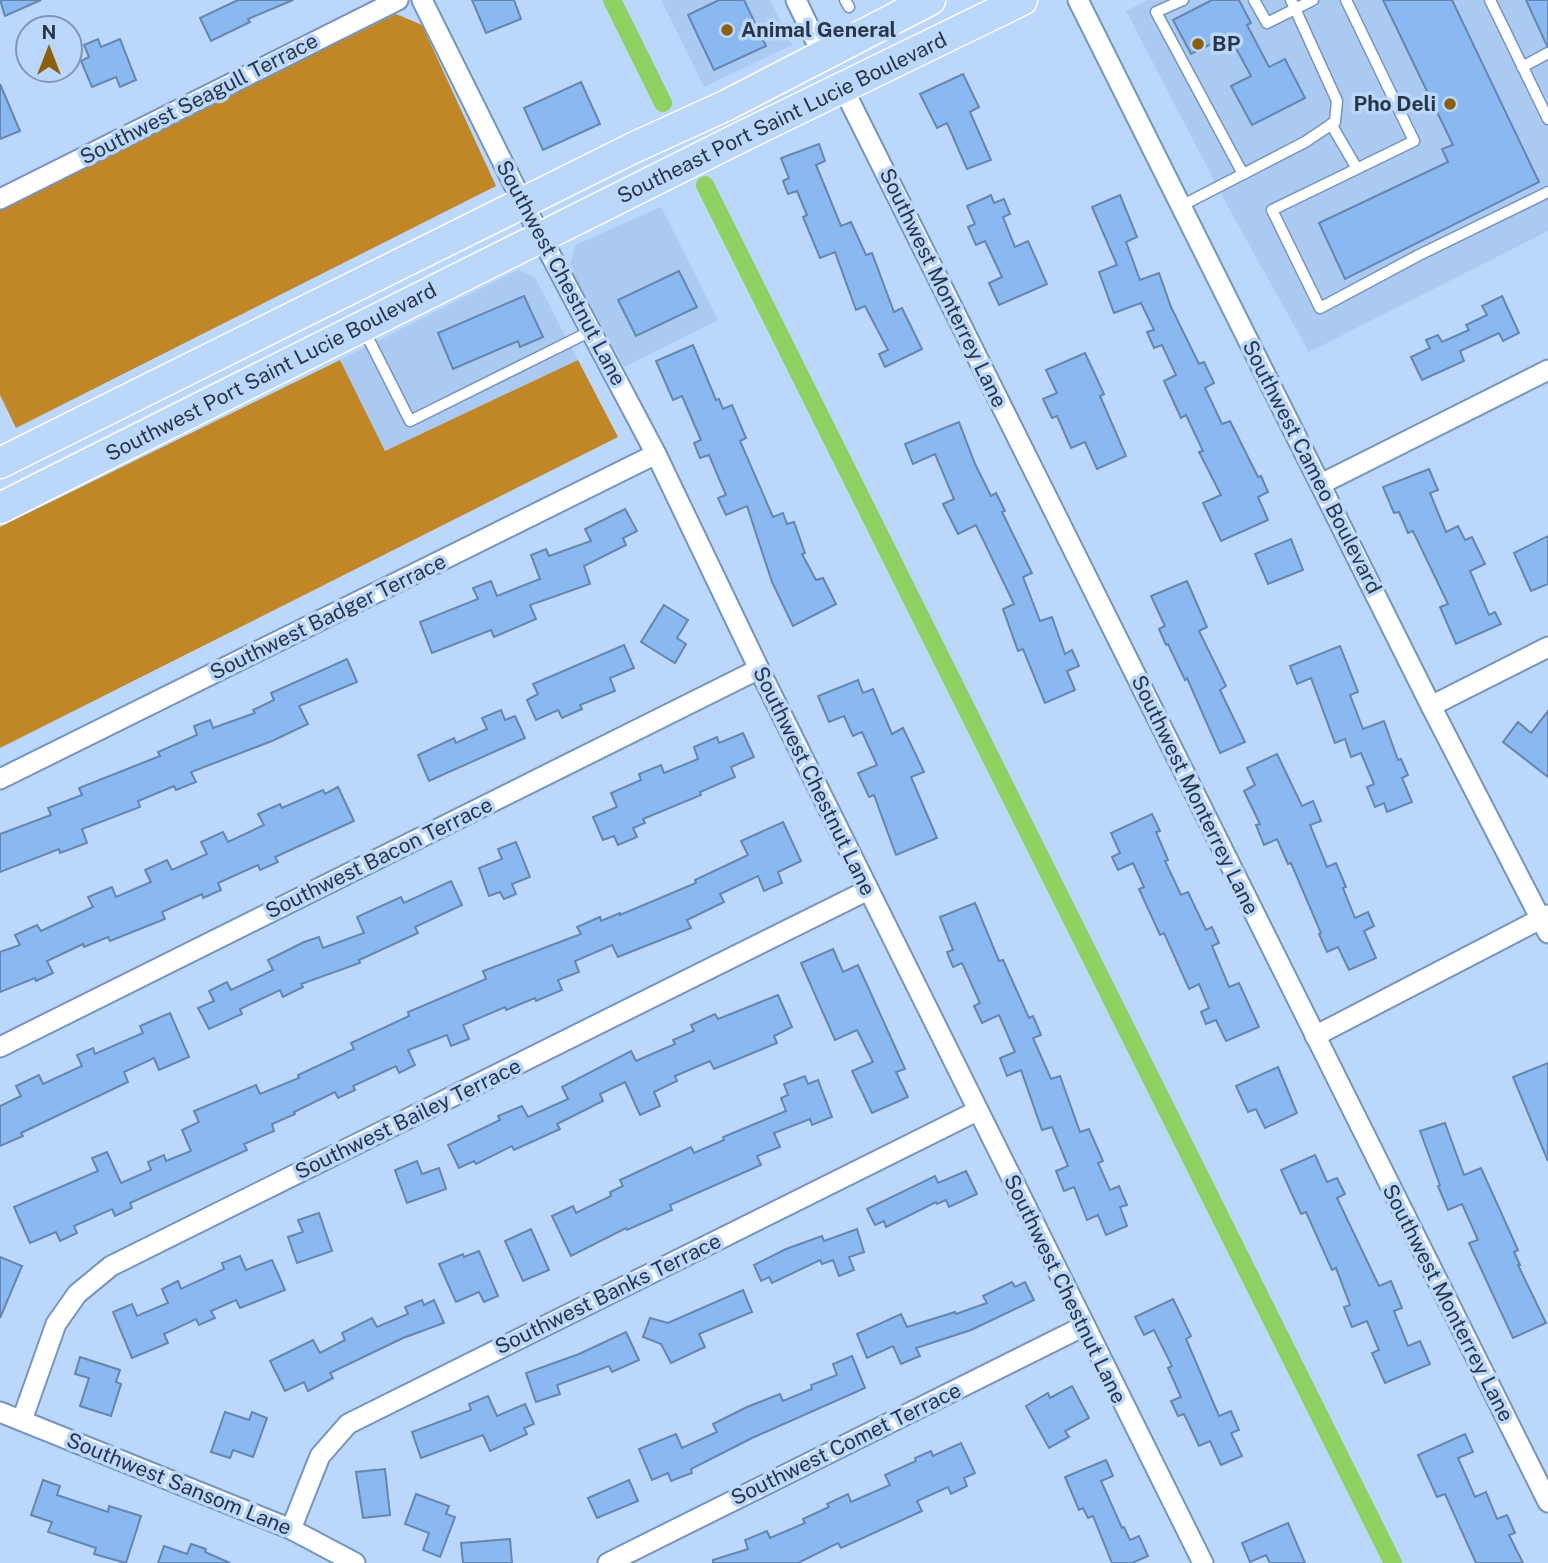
<svg xmlns="http://www.w3.org/2000/svg" width="1548" height="1563" viewBox="0 0 1548 1563" font-family="'Public Sans',sans-serif">
<style>
.built{fill:#aacaf2}
.forest{fill:#c18626}
.lines{fill:none;stroke-linecap:round;stroke-linejoin:round}
.canal{stroke:#8fd161;stroke-width:18}
.building{fill:#8ab8f1;stroke:#6586af;stroke-width:2}
.service-casing{stroke:#7495bf;stroke-width:13}
.minor-casing{stroke:#7495bf;stroke-width:23}
.primary-casing{stroke:#fff;stroke-width:33}
.service{stroke:#fff;stroke-width:10}
.minor{stroke:#fff;stroke-width:19}
.primary{stroke:#bbd7f9;stroke-width:30}
.poi-dot{fill:#8e5f09;stroke:#bbd7fb;stroke-width:2.5}
.labels{text-anchor:middle;stroke-width:7;stroke-linejoin:round;paint-order:stroke}
.poi-label{font-size:21px;font-weight:bold;fill:#283648;stroke:#bbd7fb;text-anchor:start}
.street-label{font-size:21px;fill:#283648;stroke:#bbd7fb}
</style>
<rect width="100%" height="100%" fill="#bbd7fb"/>
<!-- built -->
<g class="built">
<polygon points="661,0 770,0 792,45 704,87"/>
<polygon points="1148,0 1548,0 1548,231 1309,352 1227,205 1126,11"/>
<polygon points="661,207 718,320 624,367 570,268 575,245"/>
<polygon points="518,270 535,278 578,360 385,451 340,360"/>
</g>
<!-- forest -->
<g class="forest">
<polygon points="396,14 422,25 496,186 16,428 0,395 0,207"/>
<polygon points="340,360 385,451 578,360 618,437 0,748 0,527"/>
</g>
<g class="lines">
<!-- canal -->
<g class="canal">
<polyline points="612,0 663,103"/>
<polyline points="705,185 1393,1563"/>
</g>
</g>
<!-- building -->
<g class="building">
<polygon points="0,0 41,0 5,16"/>
<polygon points="238,0 293,0 248,19 250,22 211,41 200,18"/>
<polygon points="472,0 514,0 521,19 486,33"/>
<polygon points="719,0 744,0 766,46 714,70 688,15"/>
<polygon points="1212,0 1239,0 1251,23 1247,25 1269,67 1285,59 1305,98 1252,125 1231,86 1251,76 1229,35 1191,54 1173,20"/>
<polygon points="1383,0 1452,0 1539,182 1345,279 1319,223 1448,162 1442,149 1453,145"/>
<polygon points="1526,0 1548,0 1548,46 1547,46"/>
<polygon points="98,39 101,47 120,39 136,80 120,87 116,77 92,87 81,61 89,57 84,45"/>
<polygon points="963,74 979,107 970,112 991,160 967,169 947,123 937,128 920,94"/>
<polygon points="581,82 600,124 543,150 524,108"/>
<polygon points="0,84 20,131 0,139"/>
<polygon points="819,144 825,161 816,165 841,226 851,222 866,255 872,253 894,312 902,308 922,349 885,367 879,354 888,350 865,306 856,310 835,252 820,258 803,217 807,215 797,191 788,194 783,181 789,178 781,158"/>
<polygon points="991,195 994,203 1004,199 1010,214 1003,217 1015,247 1028,241 1047,284 999,305 989,283 1002,277 985,241 976,245 968,227 975,224 967,206"/>
<polygon points="1120,195 1137,237 1126,242 1140,280 1159,273 1171,307 1199,364 1204,362 1214,383 1205,388 1222,424 1230,421 1258,477 1261,476 1268,492 1258,497 1268,520 1221,541 1203,503 1221,495 1199,452 1203,451 1186,415 1181,418 1164,381 1176,375 1162,345 1154,348 1147,332 1154,330 1141,303 1114,313 1099,272 1117,265 1092,207"/>
<polygon points="679,271 697,307 636,336 618,300"/>
<polygon points="524,296 543,337 520,347 518,341 453,369 438,333"/>
<polygon points="1502,296 1519,333 1503,341 1499,333 1460,351 1464,361 1422,380 1411,357 1430,348 1426,340 1438,335 1442,342 1469,330 1466,325 1487,315 1482,306"/>
<polygon points="693,345 716,400 719,399 723,409 732,405 746,438 740,441 773,517 783,513 787,524 794,522 805,553 802,554 816,580 823,578 836,604 793,626 772,582 747,506 726,515 718,498 726,495 709,455 700,458 694,443 701,440 682,396 673,400 656,361"/>
<polygon points="1085,353 1104,394 1100,396 1126,456 1097,469 1085,442 1071,448 1057,416 1052,418 1043,399 1057,393 1046,370"/>
<polygon points="959,422 975,464 991,496 996,493 1005,511 1002,512 1032,573 1023,577 1040,621 1052,617 1065,654 1072,650 1079,666 1067,671 1075,690 1045,703 1023,649 1018,651 1003,609 1014,604 976,525 958,534 943,504 954,499 935,454 913,464 905,444"/>
<polygon points="1429,469 1438,490 1430,493 1446,532 1458,526 1465,540 1472,537 1485,564 1470,571 1489,615 1495,612 1501,624 1456,644 1440,607 1448,604 1413,531 1408,533 1399,512 1394,513 1383,487"/>
<polygon points="625,509 637,531 623,538 626,545 584,566 590,584 530,605 536,619 494,637 491,630 432,653 420,622 478,599 473,588 491,581 497,596 540,579 531,555 546,549 549,556 591,541 585,529"/>
<polygon points="1548,536 1548,584 1531,591 1514,553"/>
<polygon points="1291,539 1303,570 1268,584 1255,554"/>
<polygon points="1187,581 1207,627 1199,631 1226,686 1220,690 1245,742 1220,753 1187,678 1185,680 1168,644 1166,645 1159,629 1165,626 1151,596"/>
<polygon points="664,605 688,620 677,638 686,644 675,663 641,642"/>
<polygon points="624,645 634,668 610,678 615,691 580,705 582,709 562,718 558,710 536,720 527,700 538,694 533,684"/>
<polygon points="1340,646 1358,692 1350,695 1363,729 1384,721 1398,760 1401,759 1408,775 1402,778 1412,802 1387,812 1384,803 1375,807 1367,787 1374,784 1361,753 1351,757 1345,739 1335,743 1311,678 1297,684 1290,666"/>
<polygon points="347,659 357,682 299,706 308,724 272,741 191,772 196,782 176,790 174,786 138,801 140,807 82,829 87,843 60,853 59,849 0,872 0,834 51,815 48,808 82,795 79,788 160,756 158,752 197,735 194,726 210,720 213,728 255,713 253,710 274,700 271,693"/>
<polygon points="858,680 863,693 873,689 892,734 903,728 924,772 911,777 937,838 896,855 874,795 869,797 858,773 877,765 862,732 853,736 844,716 829,722 818,696"/>
<polygon points="501,710 505,720 515,716 525,738 429,781 418,755 454,738 456,743 487,729 482,718"/>
<polygon points="1548,711 1548,777 1503,742 1518,722 1531,733"/>
<polygon points="743,733 754,757 731,767 735,777 700,792 701,795 643,819 645,823 633,828 637,837 618,845 614,836 603,840 593,817 617,807 611,793 641,780 639,774 661,765 664,773 698,759 694,747 717,737 719,743"/>
<polygon points="1277,754 1302,806 1313,801 1321,821 1310,825 1327,867 1336,863 1346,887 1343,888 1355,918 1368,912 1374,926 1364,931 1376,958 1349,970 1338,947 1327,952 1319,934 1321,933 1291,863 1288,864 1277,839 1264,845 1256,825 1260,824 1244,791 1255,785 1247,768"/>
<polygon points="338,787 354,821 275,857 278,862 260,870 258,865 218,883 221,890 203,898 202,894 162,912 165,919 110,941 108,937 84,947 83,944 47,961 53,973 36,981 35,978 0,992 0,952 20,945 15,935 37,925 41,931 93,907 88,897 112,887 116,897 151,882 145,870 167,860 172,870 207,854 201,842 223,832 228,842 264,825 258,814 280,804 282,808 323,790 325,794"/>
<polygon points="1152,814 1160,831 1156,832 1168,860 1165,861 1181,895 1188,892 1206,930 1212,927 1219,943 1212,946 1229,987 1239,983 1259,1027 1226,1041 1216,1020 1206,1024 1201,1012 1209,1008 1199,984 1189,989 1164,933 1160,935 1139,889 1144,887 1133,863 1118,870 1112,857 1120,853 1111,833"/>
<polygon points="783,822 801,861 778,872 782,883 764,891 758,876 720,894 724,902 687,920 691,928 618,957 612,945 575,961 579,972 558,980 562,990 536,1001 535,998 506,1010 505,1007 463,1025 469,1039 451,1046 447,1035 408,1050 415,1065 399,1073 396,1066 353,1086 355,1090 338,1098 335,1092 294,1112 295,1114 272,1124 274,1131 244,1144 247,1150 130,1203 132,1208 115,1216 112,1209 74,1226 77,1233 60,1241 56,1232 30,1243 14,1207 98,1171 92,1158 107,1152 121,1183 151,1170 148,1162 164,1155 166,1161 191,1151 182,1130 199,1122 194,1111 256,1085 260,1094 299,1078 298,1075 354,1049 351,1043 409,1016 408,1012 486,979 483,971 581,934 577,927 600,917 601,921 620,913 620,915 696,883 695,880 748,855 741,841"/>
<polygon points="516,842 530,877 512,884 516,894 504,899 500,892 489,896 479,868 502,859 498,849"/>
<polygon points="451,881 462,905 415,927 418,933 359,960 360,963 301,984 303,987 283,997 280,990 240,1009 242,1014 209,1029 198,1008 214,1001 209,991 227,982 231,990 273,970 268,960 304,942 319,937 323,948 364,933 357,917 401,897 404,903"/>
<polygon points="975,903 999,961 1003,960 1029,1018 1033,1016 1041,1035 1033,1038 1051,1079 1060,1076 1080,1132 1089,1129 1103,1161 1098,1163 1110,1190 1119,1186 1127,1205 1120,1207 1127,1226 1106,1235 1098,1215 1087,1220 1074,1187 1064,1191 1056,1171 1068,1166 1052,1127 1042,1130 1021,1070 1007,1076 1000,1058 1015,1052 999,1015 982,1023 974,1006 980,1003 962,963 953,967 947,952 953,950 940,917"/>
<polygon points="833,949 843,972 858,965 905,1069 896,1072 908,1097 872,1113 852,1071 873,1062 857,1030 835,1040 801,963"/>
<polygon points="778,995 792,1027 774,1036 777,1043 714,1069 710,1061 675,1076 677,1081 654,1092 660,1106 640,1115 625,1082 600,1094 603,1101 557,1124 560,1129 514,1150 512,1146 476,1164 474,1161 459,1168 448,1145 500,1120 498,1116 522,1106 528,1117 568,1099 562,1087 631,1051 636,1061 675,1044 673,1040 694,1031 691,1025 715,1014 718,1019"/>
<polygon points="170,1013 189,1057 159,1070 154,1058 124,1072 128,1082 21,1133 23,1136 0,1146 0,1106 21,1096 16,1086 39,1075 43,1084 82,1066 77,1055 93,1048 95,1054 143,1033 140,1026"/>
<polygon points="1548,1063 1548,1161 1513,1077"/>
<polygon points="1278,1067 1297,1113 1265,1128 1256,1109 1248,1112 1236,1086"/>
<polygon points="805,1076 808,1084 818,1080 832,1117 812,1125 810,1119 774,1133 780,1147 757,1156 761,1165 670,1205 672,1210 627,1230 626,1228 571,1256 552,1216 573,1206 576,1213 611,1196 610,1192 623,1186 620,1180 691,1147 694,1153 724,1140 723,1137 786,1111 781,1098 788,1095 784,1084"/>
<polygon points="1445,1123 1464,1175 1481,1168 1518,1250 1514,1252 1520,1265 1518,1265 1546,1323 1513,1338 1469,1243 1478,1240 1462,1204 1448,1210 1438,1186 1440,1185 1420,1131"/>
<polygon points="1315,1155 1327,1182 1337,1178 1345,1194 1337,1198 1379,1286 1391,1281 1402,1308 1394,1311 1408,1346 1420,1341 1430,1364 1385,1383 1372,1353 1379,1350 1367,1321 1352,1327 1344,1307 1350,1305 1336,1268 1332,1270 1306,1212 1301,1214 1281,1170"/>
<polygon points="417,1161 422,1174 439,1168 446,1189 407,1203 395,1170"/>
<polygon points="966,1171 977,1194 949,1207 946,1200 937,1204 936,1202 886,1227 884,1221 875,1225 867,1209 935,1176 938,1183"/>
<polygon points="319,1213 332,1251 297,1263 288,1237 303,1232 298,1220"/>
<polygon points="531,1229 549,1270 523,1281 505,1241"/>
<polygon points="857,1229 864,1252 849,1257 854,1270 839,1276 833,1260 822,1264 820,1260 772,1283 769,1277 761,1281 754,1265 786,1249 822,1236 824,1241"/>
<polygon points="479,1251 498,1296 484,1302 479,1292 456,1302 439,1264 463,1254 464,1257"/>
<polygon points="240,1256 246,1270 272,1260 285,1290 240,1308 236,1300 211,1311 215,1318 199,1325 196,1319 164,1334 168,1343 132,1358 113,1312 132,1304 137,1316 168,1303 162,1289 178,1281 181,1289 224,1269 222,1263"/>
<polygon points="0,1257 22,1266 0,1318"/>
<polygon points="1012,1282 1015,1287 1025,1282 1034,1300 971,1330 916,1348 920,1356 901,1364 893,1346 867,1358 857,1334 901,1314 907,1327 955,1312 956,1314 987,1303 983,1296"/>
<polygon points="743,1290 752,1312 699,1334 705,1347 671,1363 661,1344 643,1337 650,1318 668,1323"/>
<polygon points="1173,1299 1191,1336 1186,1339 1219,1416 1231,1411 1239,1430 1231,1433 1242,1456 1221,1465 1210,1441 1199,1446 1184,1414 1178,1416 1171,1401 1181,1397 1168,1368 1172,1366 1154,1330 1144,1335 1135,1317"/>
<polygon points="422,1300 424,1305 434,1300 444,1323 403,1338 330,1373 333,1378 308,1391 304,1382 285,1391 270,1361 313,1340 320,1353 345,1340 342,1333 372,1318 377,1327 408,1314 405,1307"/>
<polygon points="626,1332 639,1360 612,1372 609,1366 557,1385 560,1394 536,1402 526,1373 579,1354"/>
<polygon points="852,1356 865,1388 752,1438 691,1469 692,1473 671,1481 668,1473 652,1480 639,1449 676,1434 682,1448 717,1432 713,1424 747,1407 780,1394 783,1401 812,1389 811,1385 837,1375 833,1364"/>
<polygon points="80,1357 120,1370 116,1382 121,1384 111,1416 80,1406 89,1378 75,1374"/>
<polygon points="1072,1386 1089,1418 1065,1431 1069,1437 1049,1448 1026,1406 1048,1393 1050,1398"/>
<polygon points="488,1396 497,1416 525,1404 534,1424 524,1428 527,1434 490,1451 483,1435 421,1458 412,1432 471,1410 469,1404"/>
<polygon points="225,1412 249,1420 252,1412 267,1418 253,1457 233,1450 230,1458 211,1452"/>
<polygon points="1465,1434 1473,1452 1458,1458 1475,1497 1486,1492 1497,1519 1507,1515 1515,1533 1509,1535 1523,1563 1476,1563 1445,1494 1437,1497 1418,1455"/>
<polygon points="961,1443 975,1473 964,1478 967,1486 951,1494 948,1487 917,1501 922,1511 841,1548 838,1543 798,1563 713,1563 713,1560 748,1549 745,1540 767,1531 770,1538 805,1523 803,1519 829,1507 827,1504 848,1494 851,1502 890,1485 885,1475 916,1461 915,1458 931,1451 933,1456"/>
<polygon points="1106,1460 1113,1476 1101,1481 1122,1528 1124,1527 1130,1540 1139,1536 1148,1556 1132,1563 1112,1563 1093,1516 1088,1518 1083,1508 1079,1510 1065,1477"/>
<polygon points="385,1469 390,1515 363,1518 356,1472"/>
<polygon points="43,1480 60,1486 57,1495 108,1512 109,1506 141,1516 126,1563 94,1554 96,1548 48,1532 52,1522 31,1515"/>
<polygon points="629,1480 638,1501 597,1518 588,1498"/>
<polygon points="416,1494 449,1506 446,1514 455,1517 440,1557 423,1550 429,1533 405,1524"/>
<polygon points="1288,1523 1305,1563 1270,1563 1266,1555 1250,1562 1242,1543"/>
<polygon points="510,1539 512,1563 463,1563 461,1543"/>
<polygon points="191,1544 206,1549 205,1552 230,1563 158,1563 164,1546 187,1554"/>
</g>
<g class="lines">
<!-- service casing -->
<g class="service-casing">
<g id="service">
<polyline points="845,0 849,7"/>
<polyline points="1183,0 1156,12 1243,174"/>
<polyline points="1254,0 1267,23 1313,0"/>
<polyline points="1346,0 1414,141 1272,210 1320,308 1419,255 1548,192"/>
<polyline points="1490,0 1548,119"/>
<polyline points="1522,67 1548,53"/>
<polyline points="1331,124 1356,167"/>
<polyline points="1181,206 1305,142 1335,122 1337,101 1291,0"/>
<polyline points="364,330 410,421 591,331"/>
</g>
</g>
<!-- minor casing -->
<g class="minor-casing">
<g id="minor">
<polyline points="422,0 523,203 656,454 759,669 1203,1563"/>
<polyline points="796,0 822,54"/>
<polyline points="1078,0 1431,706 1548,933"/>
<polyline points="843,88 1548,1502"/>
<polyline points="0,199 398,0"/>
<polyline points="1321,484 1548,370"/>
<polyline points="1431,706 1548,647"/>
<polyline points="0,779 656,454"/>
<polyline points="1315,1036 1548,915"/>
<polyline points="0,1047 759,669"/>
<polyline points="0,1412 291,1529 355,1563"/>
<polyline points="22,1420 56,1324 77,1294 111,1266 868,890"/>
<polyline points="291,1529 320,1456 348,1424 977,1111"/>
<polyline points="608,1563 1084,1326"/>
</g>
</g>
<!-- primary casing -->
<g class="primary-casing">
<g id="primary">
<polyline points="0,463 635,147 725,106 930,0"/>
<polyline points="0,508 741,137 1022,0"/>
</g>
</g>
<!-- service -->
<use href="#service" class="service"/>
<!-- minor -->
<use href="#minor" class="minor"/>
<!-- primary -->
<use href="#primary" class="primary"/>
</g>
<!-- markers -->
<g class="poi-dot">
<circle cx="727" cy="30" r="7"/>
<circle cx="1198" cy="44" r="7"/>
<circle cx="1450" cy="104" r="7"/>
</g>
<g class="labels">
<!-- poi labels -->
<g class="poi-label">
<text x="741" y="37">Animal General</text>
<text x="1212" y="51">BP</text>
<text x="1436" y="111" text-anchor="end">Pho Deli</text>
</g>
<!-- street labels -->
<g class="street-label">
<text transform="translate(199 99) rotate(-27)" y="7">Southwest Seagull Terrace</text>
<text transform="translate(782 118) rotate(-26)" y="7">Southeast Port Saint Lucie Boulevard</text>
<text transform="translate(561 273) rotate(62)" y="7">Southwest Chestnut Lane</text>
<text transform="translate(943 288) rotate(64)" y="7">Southwest Monterrey Lane</text>
<text transform="translate(271 372) rotate(-27)" y="7">Southwest Port Saint Lucie Boulevard</text>
<text transform="translate(1312 467) rotate(63)" y="7">Southwest Cameo Boulevard</text>
<text transform="translate(328 617) rotate(-26)" y="7">Southwest Badger Terrace</text>
<text transform="translate(814 781) rotate(64)" y="7">Southwest Chestnut Lane</text>
<text transform="translate(1195 795) rotate(64)" y="7">Southwest Monterrey Lane</text>
<text transform="translate(379 858) rotate(-26)" y="7">Southwest Bacon Terrace</text>
<text transform="translate(408 1119) rotate(-26)" y="7">Southwest Bailey Terrace</text>
<text transform="translate(1065 1289) rotate(64)" y="7">Southwest Chestnut Lane</text>
<text transform="translate(608 1294) rotate(-26)" y="7">Southwest Banks Terrace</text>
<text transform="translate(1448 1303) rotate(63)" y="7">Southwest Monterrey Lane</text>
<text transform="translate(846 1444) rotate(-26)" y="7">Southwest Comet Terrace</text>
<text transform="translate(179 1484) rotate(22)" y="7">Southwest Sansom Lane</text>
</g>
</g>
<!-- north arrow -->
<g transform="translate(49 49)"><circle r="33" fill="#bbd7fb" stroke="#8097b3" stroke-width="2"/>
<path d="M0-5L12 26L0 18L-12 26Z" fill="#8e5f09"/>
<text y="-10" font-size="19" font-weight="bold" text-anchor="middle" fill="#283648">N</text>
</g>
</svg>
